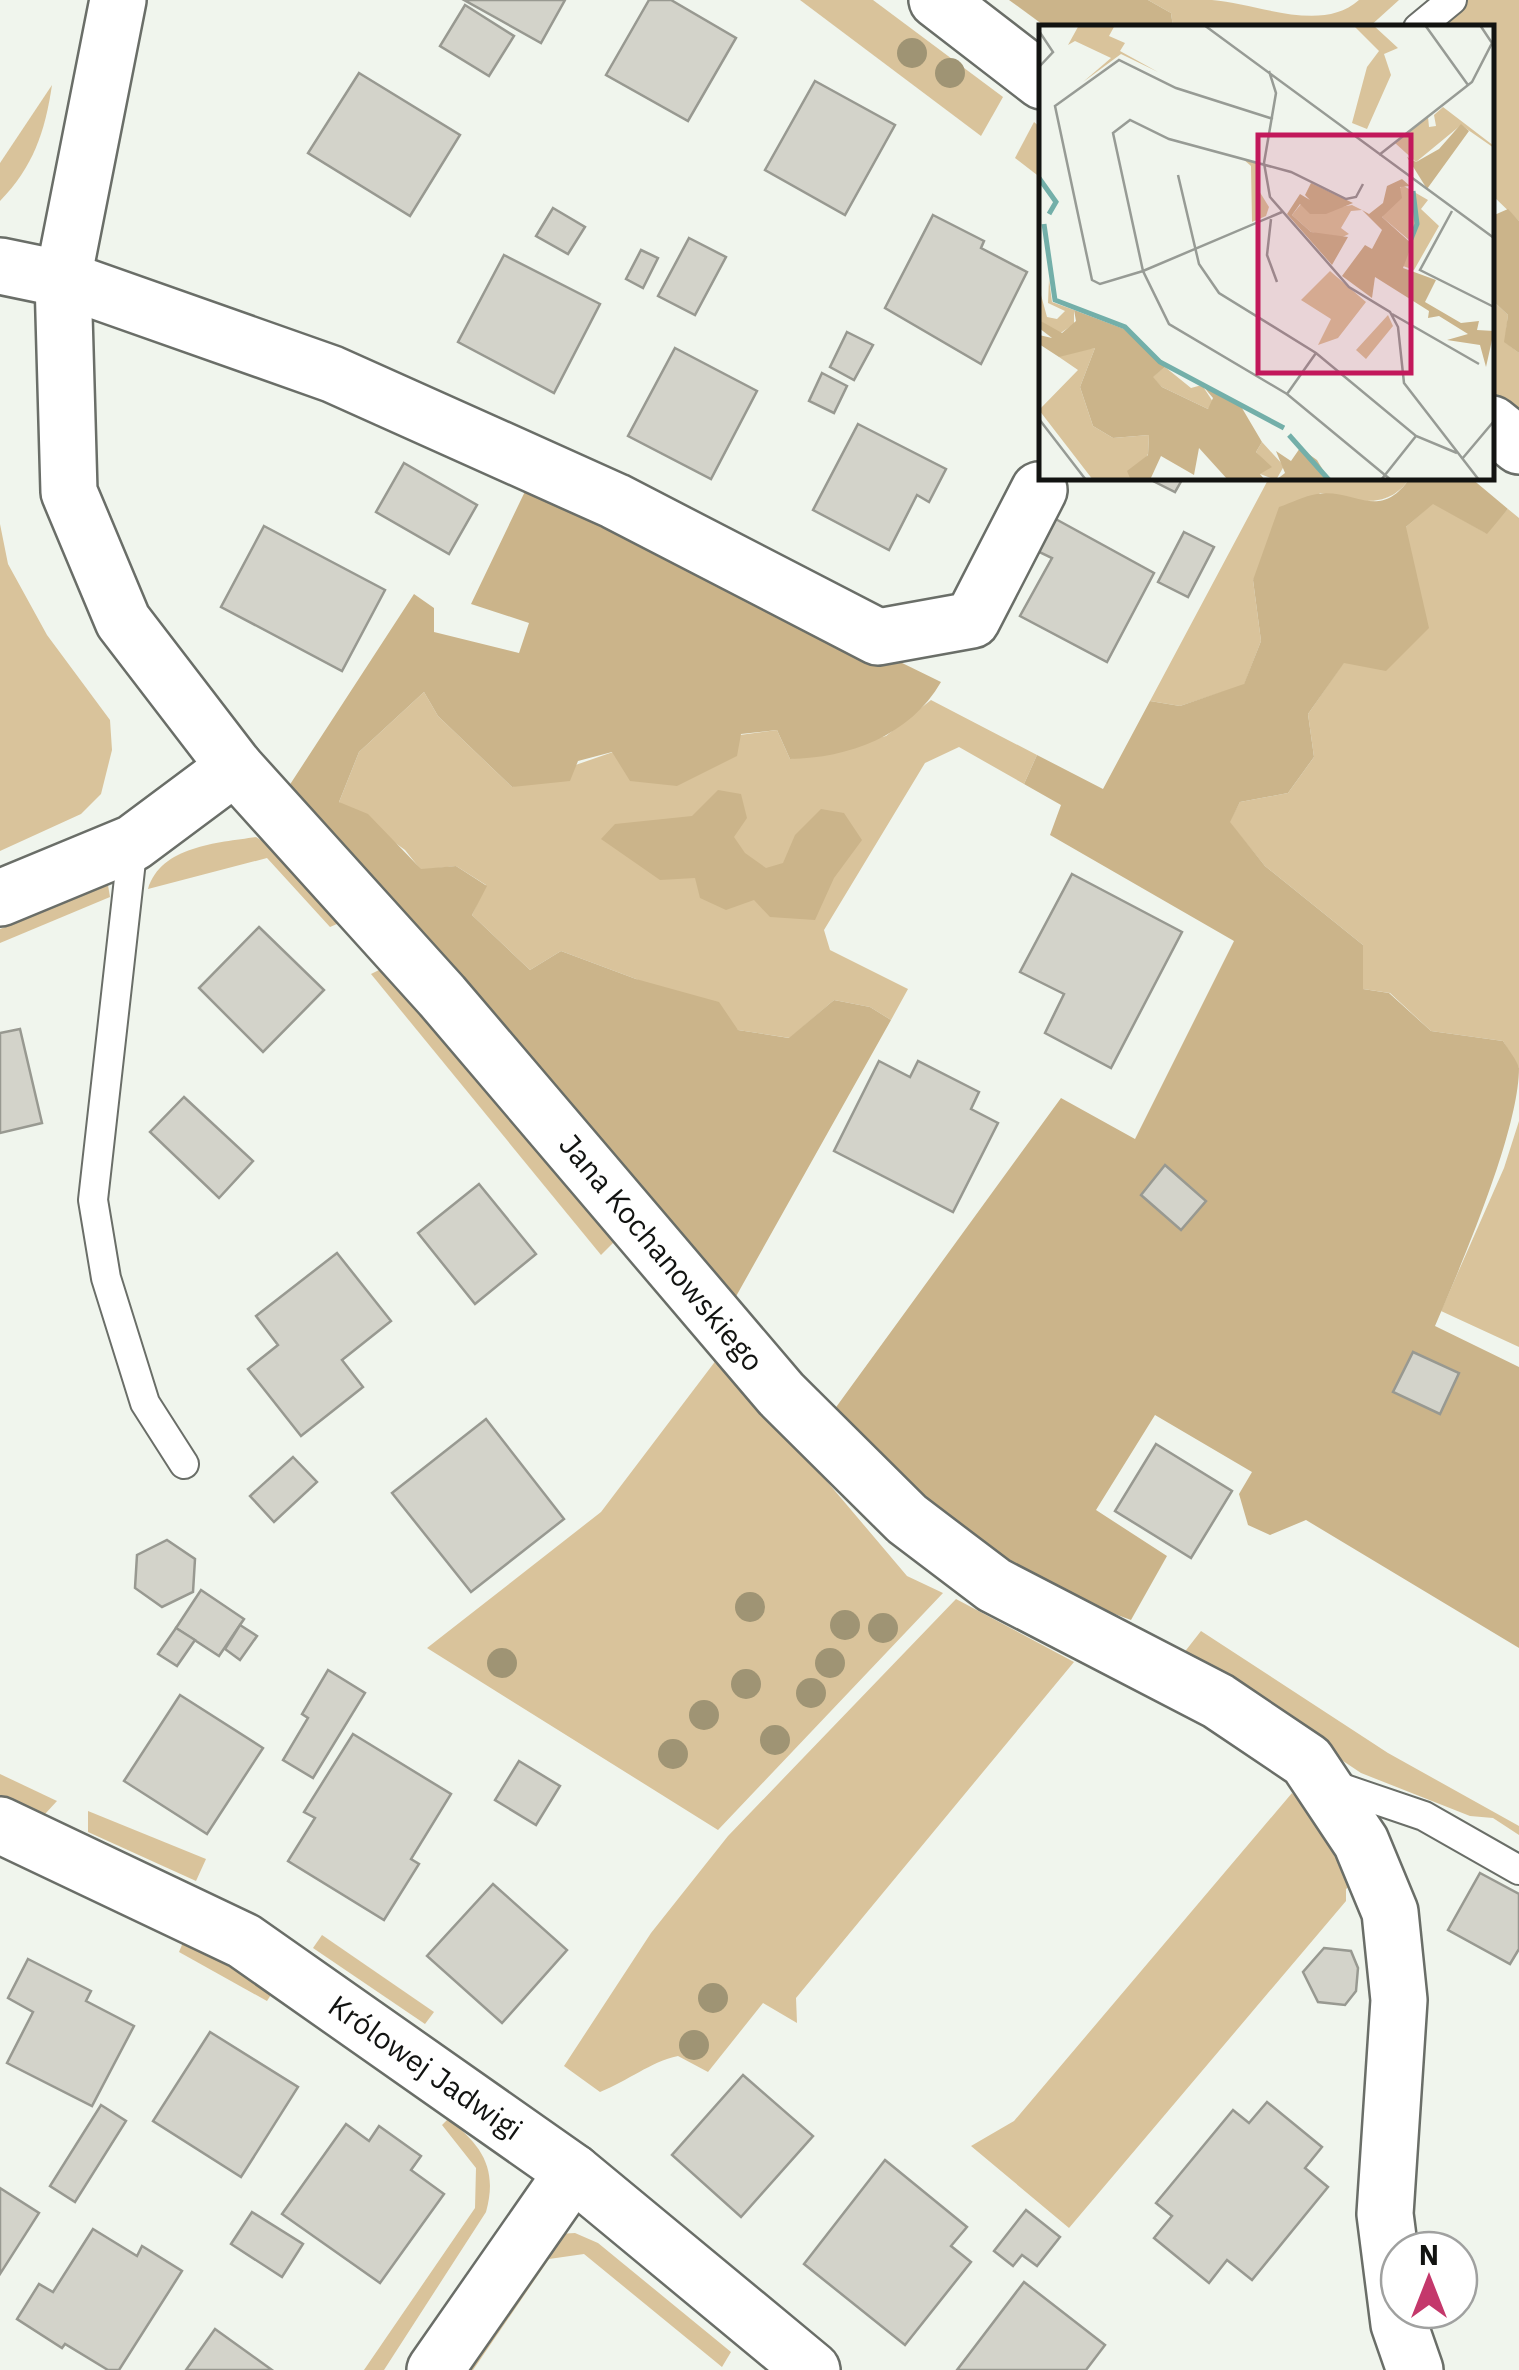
<svg xmlns="http://www.w3.org/2000/svg" width="1519" height="2370" viewBox="0 0 1519 2370" font-family="'IBM Plex Sans',sans-serif">
<style>
.green{fill:#d9c39b}
.forest{fill:#cbb48a}
.building{fill:#d3d3ca;stroke:#989991;stroke-width:2.5}
.lines{fill:none;stroke-linecap:round;stroke-linejoin:round}
.service-casing{stroke:#6a6e68;stroke-width:32}
.minor-casing{stroke:#6a6e68;stroke-width:60}
.tertiary-casing{stroke:#6a6e68;stroke-width:60}
.service{stroke:#fff;stroke-width:28}
.minor{stroke:#fff;stroke-width:55}
.tertiary{stroke:#fff;stroke-width:55}
.tree{fill:#9f9474}
.labels{text-anchor:middle;stroke-width:8;stroke-linejoin:round;paint-order:stroke}
.street-label{font-size:30px;fill:#121311;stroke:#fff}
.inset-river{fill:none;stroke:#73afa9;stroke-width:5}
.inset-road{fill:none;stroke:#979b95;stroke-width:2.5}
.view{fill:#c2185b;fill-opacity:0.15;stroke:#c2185b;stroke-width:5}
.inset-edge{fill:none;stroke:#121311;stroke-width:5}
</style>
<rect width="100%" height="100%" fill="#f0f5ed"/>
<!-- green -->
<g class="green">
<polygon points="800,0 873,0 1003,97 981,136"/>
<path d="M1148,0c21,0 43,0 64,0 45,3 109,34 147,0h40l-31,28 -195,-1 -2,-14z"/>
<polygon points="1468,0 1519,0 1519,221 1492,195 1492,28 1433,28"/>
<path d="M52,85c-7,47 -19,82 -52,116v-38z"/>
<polygon points="1034,122 1041,128 1041,178 1015,158"/>
<polygon points="1492,300 1508,315 1505,342 1519,353 1519,414 1492,393"/>
<path d="M1269,478h141c-23,34 -55,22 -90,15l-67,87 8,61 -17,44 -64,21 -30,-5z"/>
<polygon points="1433,503 1486,533 1508,509 1519,518 1519,1068 1503,1041 1431,1031 1390,993 1363,989 1363,945 1265,866 1229,822 1240,802 1288,793 1314,757 1308,714 1344,662 1406,527"/>
<polygon points="0,524 8,564 47,635 110,720 112,750 101,794 81,814 0,851"/>
<polygon points="424,692 438,716 512,787 613,752 777,730 790,759 886,736 931,700 1037,755 1024,784 959,747 925,763 824,930 830,950 908,989 891,1020 870,1007 834,1000 790,1038 738,1030 636,979 561,951 530,970 472,915 486,885 456,866 421,870 405,850 339,802 359,752"/>
<path d="M256,837l26,16 62,68 -14,6 -63,-69 -119,31c13,-43 69,-46 108,-52z"/>
<polygon points="108,885 110,897 0,943 0,929"/>
<polygon points="387,966 616,1240 601,1255 371,974"/>
<polygon points="1519,1121 1519,1347 1441,1311 1504,1168"/>
<polygon points="720,1355 907,1576 943,1593 718,1830 427,1648 601,1512"/>
<path d="M956,1599l118,63 -278,336 1,25 -34,-20 -55,69 -30,-16c-28,6 -50,25 -78,36l-36,-26 87,-133 77,-97z"/>
<polygon points="1201,1631 1388,1753 1519,1826 1519,1835 1493,1818 1470,1816 1361,1773 1183,1654"/>
<polygon points="0,1774 57,1801 45,1814 0,1795"/>
<polygon points="1292,1793 1331,1837 1351,1885 1346,1889 1346,1901 1069,2228 971,2146 1014,2121"/>
<polygon points="88,1811 206,1859 196,1881 88,1832"/>
<polygon points="322,1935 434,2012 425,2024 313,1948"/>
<polygon points="184,1940 231,1962 274,1990 267,2001 179,1952"/>
<path d="M448,2119c34,26 50,50 38,93l-102,158h-20l111,-162 1,-40 -34,-43z"/>
<polygon points="575,2233 598,2243 731,2352 722,2367 584,2254 549,2259 473,2370 454,2370 558,2234"/>
</g>
<!-- forest -->
<g class="forest">
<polygon points="1009,0 1148,0 1171,13 1173,27 1046,27"/>
<polygon points="1508,209 1519,221 1519,353 1504,342 1508,315 1492,300 1492,216"/>
<path d="M1410,478h61l37,31 -21,25 -54,-30 -27,23 23,101 -43,43 -42,-8 -36,51 6,43 -26,36 -48,9 -10,20 35,44 98,79v44l26,4 42,38 72,10c5,8 13,18 16,27 0,63 -58,198 -84,258l84,41v281l-213,-128 -36,15 -22,-10 -9,-31 13,-22 -97,-57 -59,95 71,46 -36,64 -84,-31 -104,-66 -109,-113 227,-312 74,41 99,-198 -184,-106 11,-30 -37,-21 13,-29 66,34 47,-88 30,5 64,-22 17,-43 -8,-61 26,-73c12,-4 25,-11 38,-13 38,-6 62,29 93,-16z"/>
<path d="M530,481l411,201c-31,54 -93,76 -151,77l-13,-29 -36,4 -4,22 -60,30 -47,-5 -18,-29 -34,9 -8,20 -58,6 -74,-71 -14,-24 -65,60 -20,50 29,12 53,55 35,-3 31,20 -15,29 58,55 31,-19 75,28 83,23 19,28 51,8 45,-38 36,7 21,13 -157,280 -445,-514 125,-192 20,14v24l85,21 10,-30 -58,-19z"/>
<polygon points="718,790 741,794 747,818 734,837 745,853 766,868 783,863 795,835 821,809 844,813 862,840 834,878 815,920 770,917 754,900 726,910 700,898 695,878 660,880 601,839 615,824 692,816"/>
</g>
<!-- building -->
<g class="building">
<polygon points="464,0 565,0 541,43"/>
<polygon points="649,0 671,0 736,38 688,121 606,75"/>
<polygon points="465,5 514,36 489,76 440,46"/>
<polygon points="359,73 460,135 410,216 308,153"/>
<polygon points="815,81 895,125 845,215 765,170"/>
<polygon points="553,208 585,227 568,254 536,236"/>
<polygon points="933,215 984,241 981,248 1027,272 981,364 885,308"/>
<polygon points="689,238 726,257 695,315 658,296"/>
<polygon points="641,250 658,258 643,288 626,279"/>
<polygon points="504,255 600,304 554,393 458,342"/>
<polygon points="847,332 873,345 854,380 830,367"/>
<polygon points="675,348 757,391 711,479 628,436"/>
<polygon points="822,373 847,386 834,413 809,401"/>
<polygon points="858,424 946,469 929,502 917,495 889,550 813,510"/>
<polygon points="404,463 477,505 449,554 376,512"/>
<polygon points="1147,478 1183,478 1175,492"/>
<polygon points="1052,517 1154,573 1107,662 1020,616 1052,558 1035,550"/>
<polygon points="264,526 385,590 342,671 221,607"/>
<polygon points="1184,532 1214,547 1188,597 1158,582"/>
<polygon points="1072,874 1182,932 1111,1068 1045,1033 1064,994 1020,972"/>
<polygon points="259,927 324,990 263,1052 199,988"/>
<polygon points="20,1029 42,1123 0,1133 0,1033"/>
<polygon points="879,1061 910,1077 918,1061 979,1092 971,1109 998,1123 953,1212 834,1151"/>
<polygon points="184,1097 253,1161 219,1198 150,1132"/>
<polygon points="1165,1165 1206,1201 1181,1230 1141,1195"/>
<polygon points="479,1184 536,1254 475,1304 418,1233"/>
<polygon points="337,1253 391,1321 342,1360 363,1387 301,1436 248,1369 278,1345 256,1316"/>
<polygon points="1413,1352 1459,1373 1440,1414 1393,1392"/>
<polygon points="486,1419 564,1519 471,1592 392,1493"/>
<polygon points="1156,1444 1232,1491 1191,1558 1115,1511"/>
<polygon points="293,1457 317,1482 274,1522 250,1496"/>
<polygon points="167,1540 195,1559 193,1592 162,1607 135,1588 137,1555"/>
<polygon points="201,1590 244,1619 219,1656 176,1628"/>
<polygon points="240,1625 257,1636 240,1660 225,1649"/>
<polygon points="176,1628 195,1640 177,1666 158,1654"/>
<polygon points="328,1670 365,1693 313,1778 283,1760 308,1718 302,1714"/>
<polygon points="180,1695 263,1748 207,1834 124,1781"/>
<polygon points="353,1734 451,1794 411,1859 419,1864 384,1920 288,1861 315,1818 304,1812"/>
<polygon points="519,1761 560,1786 536,1825 495,1800"/>
<polygon points="1480,1873 1519,1894 1519,1949 1510,1964 1448,1930"/>
<polygon points="493,1884 567,1950 502,2023 427,1956"/>
<polygon points="1324,1948 1351,1951 1358,1968 1356,1991 1345,2005 1318,2002 1303,1972"/>
<polygon points="28,1959 91,1991 86,2001 134,2026 92,2106 7,2063 33,2012 8,1998"/>
<polygon points="210,2032 298,2087 241,2177 153,2121"/>
<polygon points="743,2075 813,2136 741,2217 672,2155"/>
<polygon points="1267,2102 1322,2147 1305,2168 1328,2187 1252,2280 1227,2260 1209,2283 1154,2238 1172,2216 1156,2203 1233,2110 1249,2123"/>
<polygon points="101,2105 126,2121 75,2202 50,2186"/>
<polygon points="346,2124 369,2141 379,2126 421,2156 411,2170 444,2194 380,2283 282,2214"/>
<polygon points="885,2160 967,2227 951,2246 971,2262 905,2345 804,2264"/>
<polygon points="0,2188 39,2213 0,2274"/>
<polygon points="1026,2210 1060,2237 1037,2266 1022,2255 1013,2266 994,2251"/>
<polygon points="252,2212 303,2244 282,2277 231,2244"/>
<polygon points="93,2229 137,2256 142,2246 182,2271 119,2370 108,2370 65,2344 62,2348 17,2319 39,2284 53,2292"/>
<polygon points="1024,2282 1105,2345 1086,2370 957,2370"/>
<polygon points="215,2329 272,2370 186,2370"/>
</g>
<g class="lines">
<!-- service casing -->
<g class="service-casing">
<g id="service">
<polyline points="1418,28 1452,0"/>
<polyline points="133,843 93,1200 106,1278 145,1403 184,1464"/>
<polyline points="1330,1784 1424,1816 1519,1870"/>
</g>
</g>
<!-- minor casing -->
<g class="minor-casing">
<g id="minor">
<polyline points="118,0 63,279 69,492 123,621 235,767 442,996 781,1394 907,1519 994,1585 1218,1701 1307,1761 1361,1842 1390,1912 1399,2000 1385,2214 1399,2324 1415,2370"/>
<polyline points="0,266 63,279 332,374 615,501 878,637 972,620 1039,490"/>
<polyline points="0,898 133,843 235,767"/>
<polyline points="0,1825 244,1941 573,2172 812,2370"/>
<polyline points="435,2370 573,2172"/>
</g>
</g>
<!-- tertiary casing -->
<g class="tertiary-casing">
<g id="tertiary">
<polyline points="937,0 1042,81"/>
<polyline points="1492,424 1519,446"/>
</g>
</g>
<!-- service -->
<use href="#service" class="service"/>
<!-- minor -->
<use href="#minor" class="minor"/>
<!-- tertiary -->
<use href="#tertiary" class="tertiary"/>
</g>
<!-- trees -->
<g class="tree">
<circle cx="912" cy="53" r="15"/>
<circle cx="950" cy="73" r="15"/>
<circle cx="750" cy="1607" r="15"/>
<circle cx="845" cy="1625" r="15"/>
<circle cx="883" cy="1628" r="15"/>
<circle cx="502" cy="1663" r="15"/>
<circle cx="830" cy="1663" r="15"/>
<circle cx="746" cy="1684" r="15"/>
<circle cx="811" cy="1693" r="15"/>
<circle cx="704" cy="1715" r="15"/>
<circle cx="775" cy="1740" r="15"/>
<circle cx="673" cy="1754" r="15"/>
<circle cx="713" cy="1998" r="15"/>
<circle cx="694" cy="2045" r="15"/>
</g>
<g class="labels">
<!-- street labels -->
<g class="street-label">
<text transform="translate(661 1253) rotate(50)" y="10">Jana Kochanowskiego</text>
<text transform="translate(425 2068) rotate(35)" y="10">Królowej Jadwigi</text>
</g>
</g>
<!-- overview -->
<g transform="translate(1039 25)">
<rect width="455" height="455" fill="#f0f5ed"/>
<path d="M40,0h36l-6,11 16,7 -5,8 38,21 -37,-18 -38,28 28,-24 -36,-17 -7,4zM314,0h20l25,23 -14,6 7,21 -24,54 -15,-6 15,-56 12,-16zM404,82l51,39v2l-33,-23 -45,37 -21,-19 33,-26 1,10 7,-1 -2,-11zM204,134l15,4 -2,23 13,21 -3,9 -14,6 -1,-56zM363,160l26,15 -7,9 18,17 -25,44 -11,-4 6,-26 -27,-23zM262,179l15,7 36,-6 10,5 -11,1 -10,17 8,6 -11,5 -27,-7 -19,-17zM291,246l36,31 -28,36 -20,7 13,-26 -30,-19zM10,254l3,23 22,8v14l-15,10 -20,-14 2,-25 6,22 10,2 8,-8 -17,-8zM349,290l5,11 -27,33 -10,-9zM56,323l-15,39 13,39 20,12 36,-3 -1,19 -14,26h-41l-54,-70 39,-40 -19,-13 4,-6zM126,342l26,21 11,-3 13,20 -7,4 -46,-22 -10,-10zM223,417l22,24 -8,14 -16,-6 4,-13 -8,-9z" fill="#d9c39b"/>
<path d="M422,99l8,7 -42,58 -20,-32 9,5 23,-13zM363,154l8,7 -10,1 2,11 -20,19 30,27 -9,24 33,12 -11,22 36,21 18,-2 -2,9 17,1 -8,36 -6,-22 -33,-5 21,-6 -29,-18 -11,2 1,-7 -54,-34 -3,21 -30,-22 23,-31 7,4 10,-19 -20,-20 7,4 14,-11 4,-17zM272,158l42,20 -27,11h-16l-10,-10 -8,11 19,17 37,5 -16,28 -45,-51 13,-20 10,6 -5,-5zM35,285l50,19 41,38 -12,10 9,10 46,22 5,-11 -11,-13 37,18 23,39 -6,10 16,15 -12,7 5,6h-37l-29,-32 -5,27 -33,-19 -11,24 -20,-2 -3,-7 21,-16 1,-20 -36,3 -20,-12 -13,-39 15,-39 -36,9 -20,-13v-9l13,3 -13,-10v-8l23,13 14,-12zM261,423l17,12 12,20h-53l9,-7 -9,-22 15,10z" fill="#cbb48a"/>
<path class="inset-river" d="M0,153l17,24 -7,12M5,199l11,76 70,27 35,35 124,66M372,214l6,-15 -4,-33M250,410l40,45"/>
<path class="inset-road" d="M165,0l290,213M386,0l43,60M0,6l14,21 -14,15M230,46l7,22 -12,70 6,34 79,90 41,25 8,15 6,56 75,97M234,94l-97,-31 -57,-28 -64,46 37,174 8,4 43,-13 139,-59M340,130l93,-73 20,-39 -12,-18M139,150l21,89 20,29 97,60 100,83 41,17M324,159l-7,13 -10,2 -55,-27 -122,-33 -39,-19 -17,13 30,138 26,53 118,70 104,86M413,186l-32,59 74,37M232,194l-4,36 10,27M353,289l87,50M248,369l29,-41M0,394l47,61M423,434l32,-38M342,455l35,-44"/>
<path class="view" d="M219,110h153v238h-153z"/>
<rect width="455" height="455" class="inset-edge"/>
</g>
<!-- north arrow -->
<g transform="translate(1429 2280)"><circle r="48" fill="#ffffff" stroke="#a0a1a0" stroke-width="2.5"/>
<path d="M0-8L18 38L0 25L-18 38Z" fill="#c4386b"/>
<text y="-15" font-size="28" font-weight="bold" text-anchor="middle" fill="#121311">N</text>
</g>
</svg>
